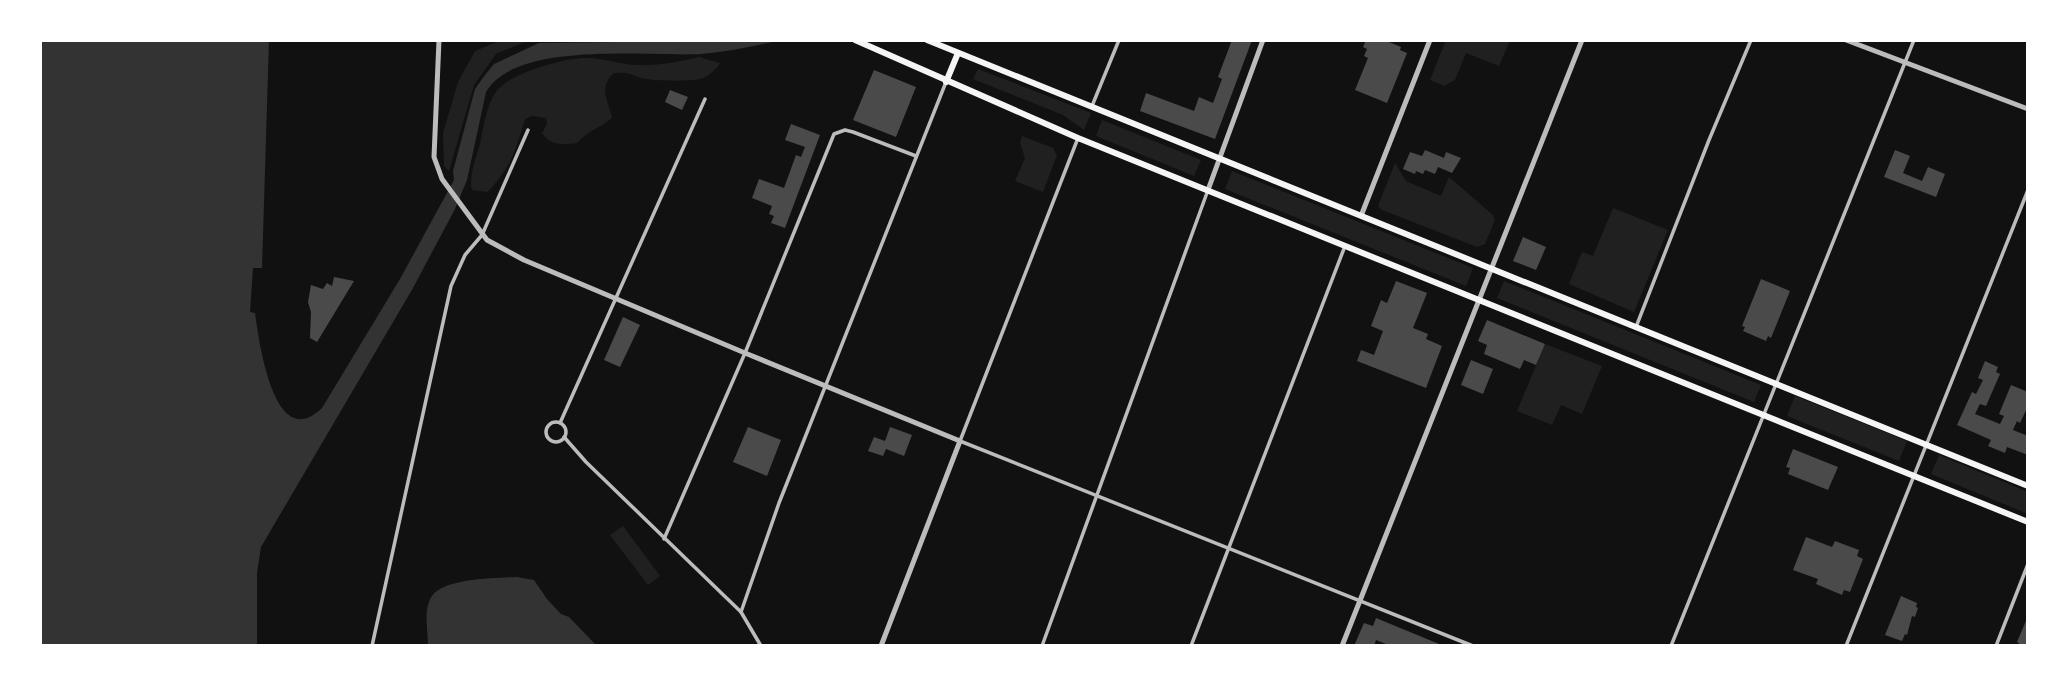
<svg xmlns="http://www.w3.org/2000/svg" width="2068" height="686" viewBox="0 0 2068 686" font-family="Commissioner,sans-serif">
<style>
.green{fill:#202020}
.water{fill:#333}
.building{fill:#4a4a4a}
.lines{fill:none;stroke-linecap:round;stroke-linejoin:round}
.minor{stroke:#bcbcbc;stroke-width:3.5}
.tertiary{stroke:#bcbcbc;stroke-width:5}
.primary{stroke:#f5f5f5;stroke-width:6}
</style>
<rect width="100%" height="100%" fill="#111"/>
<!-- green -->
<g class="green">
<polygon points="502,40 529,40 496,54 474,85 449,171 444,166 443,133 458,82 475,51"/>
<polygon points="1446,40 1510,40 1499,66 1466,53 1455,80 1444,86 1430,80"/>
<path d="M699,57l21,6c-4,7 -10,12 -17,15 -8,4 -52,3 -62,0 -13,-5 -12,-6 -27,-5 -16,14 -6,27 -2,45 -12,10 -25,13 -35,25 -14,2 -26,3 -35,-10l5,-9 -1,-6 -14,-2 -7,3c-8,28 -16,53 -38,73l-15,-2c-4,-15 6,-35 9,-51 3,-15 6,-33 14,-46 12,-19 66,-34 88,-35 18,-1 35,6 53,7 21,1 43,-3 63,-8z"/>
<polygon points="978,69 1091,113 1084,130 1063,115 973,79"/>
<polygon points="1102,120 1201,160 1194,176 1096,136"/>
<polygon points="1022,136 1053,148 1057,155 1043,192 1015,181 1025,158 1020,143"/>
<polygon points="1395,163 1406,181 1441,196 1449,177 1493,215 1495,220 1485,244 1477,247 1382,210 1378,206"/>
<polygon points="1232,171 1473,268 1466,286 1225,189"/>
<polygon points="1613,208 1668,230 1634,312 1569,284 1582,252 1593,256"/>
<polygon points="1504,281 1761,385 1754,402 1497,298"/>
<polygon points="1545,344 1602,366 1582,414 1561,405 1552,425 1517,411"/>
<polygon points="1795,396 1907,441 1899,461 1787,416"/>
<polygon points="1939,455 2028,492 2028,514 1931,474"/>
<polygon points="623,526 660,576 648,585 610,535"/>
</g>
<!-- water -->
<g class="water">
<path d="M40,40h229l-7,228h-9l-3,44 5,1c4,28 19,142 67,95l78,-129 54,-99 -1,-9 22,-82 10,-14 9,-11 45,-21 242,-3c-26,6 -53,12 -80,14 -52,3 -185,-14 -215,38l-19,88 -12,29 -42,79 -152,259 -4,26v73h-217z"/>
<path d="M517,577l17,3 13,19 14,15 8,3 28,29h-169c0,-14 -5,-38 4,-50 13,-18 63,-18 85,-19z"/>
</g>
<!-- building -->
<g class="building">
<polygon points="1232,40 1252,40 1215,139 1140,111 1146,93 1194,111 1199,97 1213,103 1222,79 1218,77"/>
<polygon points="1366,40 1384,40 1401,47 1400,50 1407,53 1387,103 1355,90 1368,58 1364,56 1367,49 1363,47"/>
<polygon points="874,70 916,87 896,137 853,120"/>
<polygon points="670,90 688,97 682,110 665,102"/>
<polygon points="791,124 820,135 785,228 771,223 774,216 769,214 772,206 752,198 759,179 784,188 796,155 801,157 805,147 785,140"/>
<polygon points="1425,150 1444,158 1446,152 1461,158 1452,173 1438,167 1435,174 1425,170 1423,174 1416,171 1415,174 1403,169 1410,152 1422,156"/>
<polygon points="1895,150 1910,156 1903,173 1922,181 1928,167 1945,174 1936,197 1884,177"/>
<polygon points="1523,237 1546,247 1536,270 1513,261"/>
<polygon points="334,277 354,281 317,342 310,338 311,312 308,302 311,285 323,289 327,283 332,286"/>
<polygon points="1761,279 1790,291 1771,338 1768,336 1766,341 1743,331 1745,327 1742,326"/>
<polygon points="1396,281 1427,293 1413,328 1428,334 1426,339 1442,346 1426,388 1357,361 1361,350 1374,355 1383,331 1371,326 1381,300 1387,303"/>
<polygon points="623,317 640,325 620,367 604,360"/>
<polygon points="1487,320 1545,344 1536,365 1524,360 1520,369 1484,354 1487,345 1478,341"/>
<polygon points="1471,360 1493,369 1483,394 1461,385"/>
<polygon points="1985,361 1998,367 1996,372 2000,374 1986,406 1980,404 1975,414 2000,424 2004,416 1999,414 2011,385 2028,392 2028,406 2020,423 2017,421 2013,430 2028,436 2028,455 2007,447 2005,453 1988,446 1991,440 1957,425 1972,392 1976,394 1983,380 1978,378"/>
<polygon points="748,427 781,440 767,476 733,462"/>
<polygon points="890,427 912,435 904,456 886,449 883,456 868,451 874,437 885,441"/>
<polygon points="1793,449 1838,467 1828,490 1788,474 1790,468 1786,467"/>
<polygon points="1806,537 1832,547 1835,541 1859,550 1857,556 1863,559 1850,592 1844,590 1842,595 1816,584 1818,579 1793,570"/>
<polygon points="1901,596 1917,603 1916,607 1918,608 1915,617 1912,616 1907,635 1905,634 1902,641 1885,635"/>
<polygon points="2028,616 2028,646 2022,646 2017,642"/>
<polygon points="1376,618 1444,646 1391,646 1376,640 1374,646 1354,646 1364,623 1373,626"/>
</g>
<g class="lines">
<!-- minor -->
<g class="minor">
<polyline points="1092,106 1119,40"/>
<polyline points="1078,138 960,441 1473,646"/>
<polyline points="1636,327 1709,140 1751,40"/>
<circle cx="556" cy="432" r="10"/>
<polyline points="560,423 705,99"/>
<polyline points="564,437 586,462 741,612 761,646"/>
<polyline points="664,539 745,353 834,134 845,130 853,132 916,156"/>
<polyline points="741,612 779,503 946,82"/>
<polyline points="372,646 451,286 465,255 482,235 528,130"/>
<polyline points="1042,646 1208,190"/>
<polyline points="1191,646 1345,246"/>
<polyline points="1671,646 1914,40"/>
<polyline points="1846,646 2028,190"/>
<polyline points="1996,646 2028,564"/>
</g>
<!-- tertiary -->
<g class="tertiary">
<polyline points="439,40 434,157 442,179 487,240 524,260 745,353 960,441 881,646"/>
<polyline points="1846,40 2028,109"/>
<polyline points="1208,190 1263,40"/>
<polyline points="1361,216 1430,40"/>
<polyline points="1342,646 1582,40"/>
</g>
<!-- primary -->
<g class="primary">
<polyline points="855,40 1078,138 2028,522"/>
<polyline points="927,40 2028,486"/>
<polyline points="946,82 958,53"/>
</g>
</g>
<!-- border -->
<rect width="2068" height="686" fill="none" stroke="#ffffff" stroke-width="84"/>
</svg>
